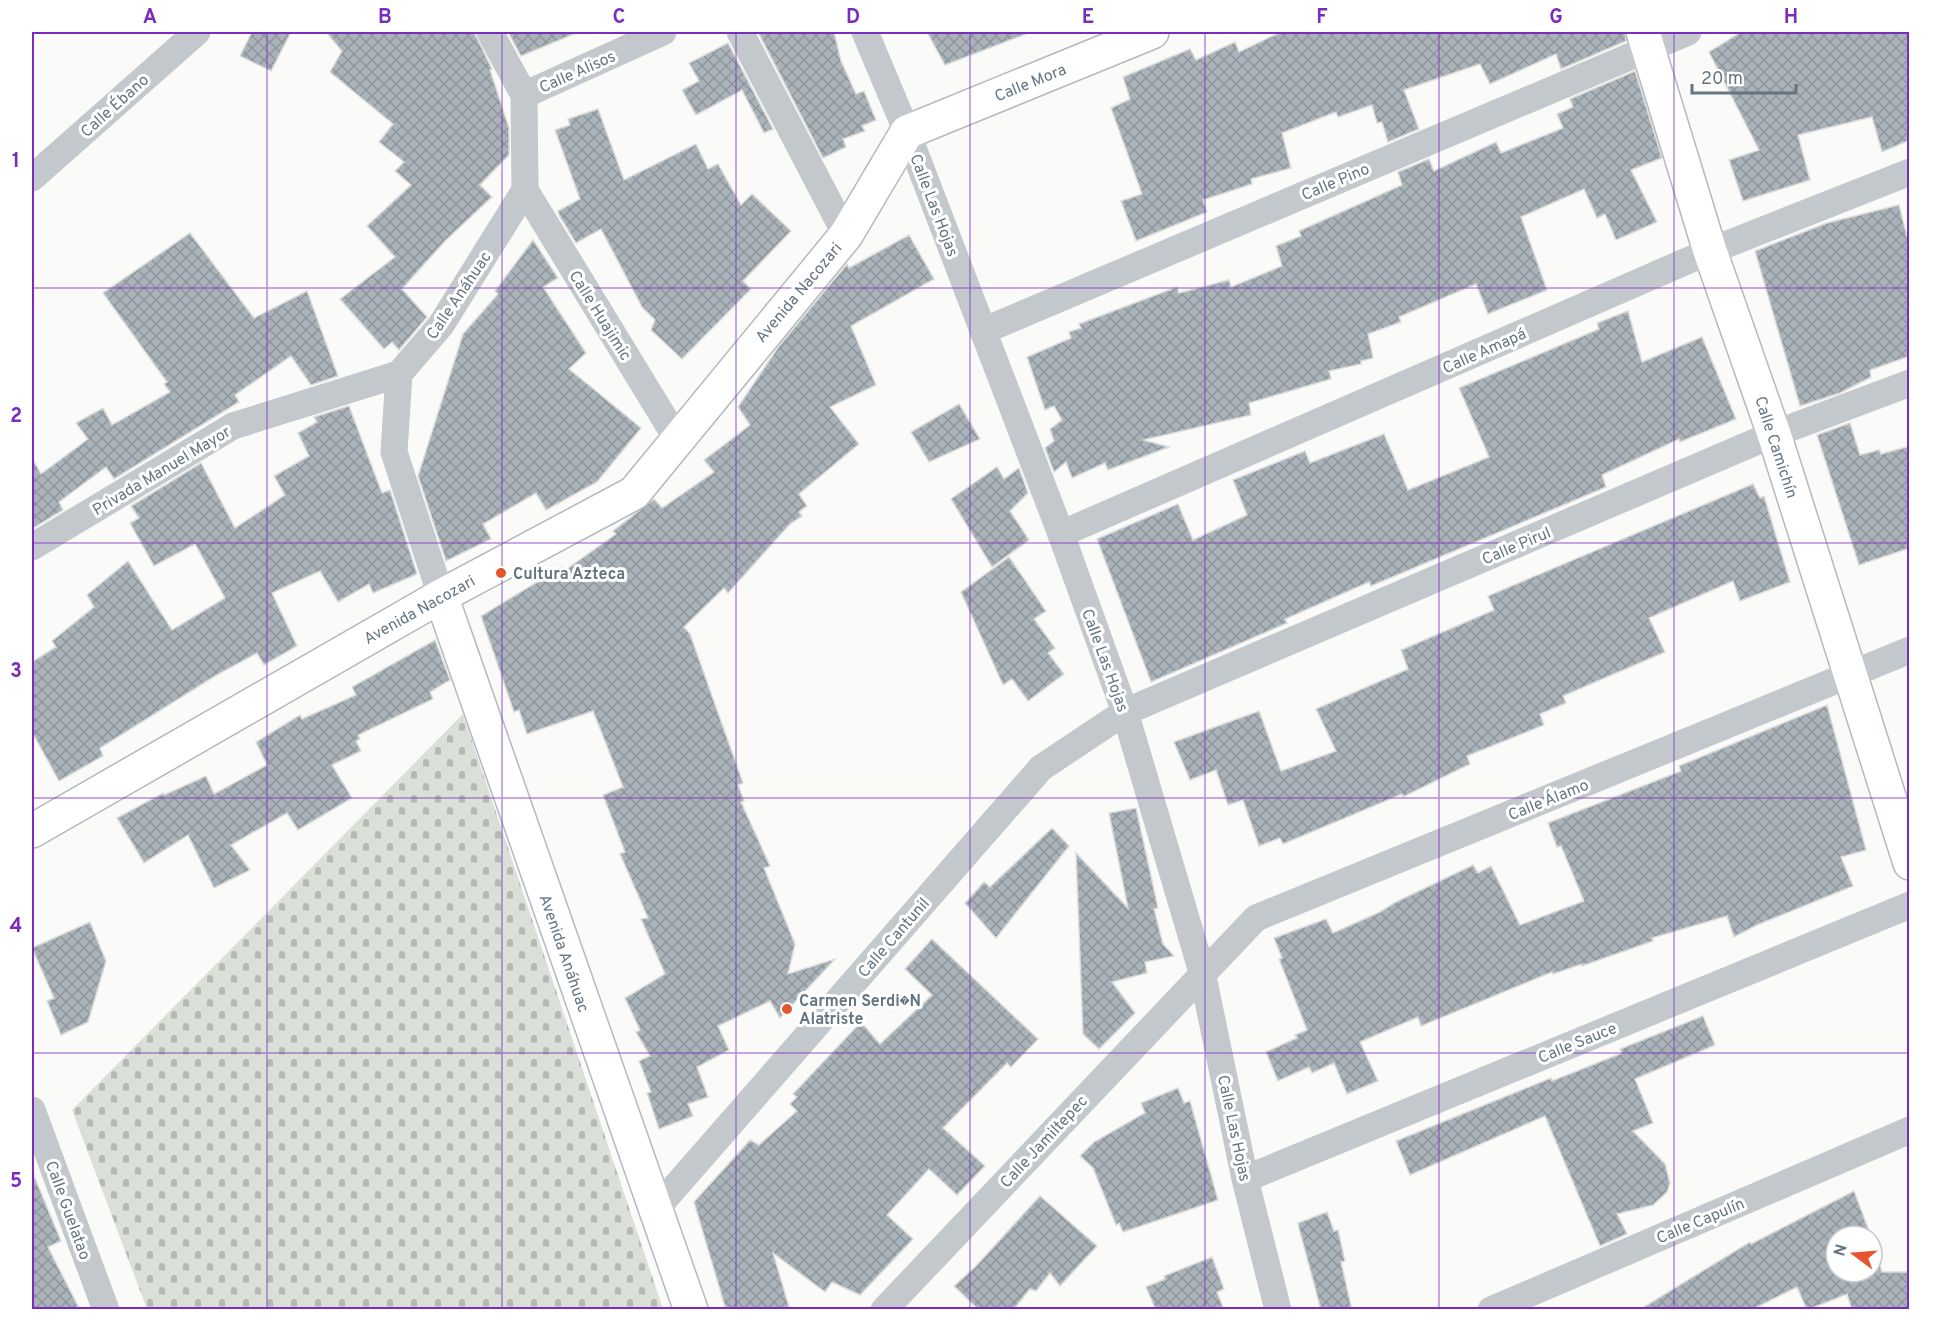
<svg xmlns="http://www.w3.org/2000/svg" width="1941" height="1341" viewBox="0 0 1941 1341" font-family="Overpass,sans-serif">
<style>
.cemetery{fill:url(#cemetery-stones)}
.building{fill:url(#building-cross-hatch);stroke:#dcdcda;stroke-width:1.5}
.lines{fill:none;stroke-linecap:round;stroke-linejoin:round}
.secondary-casing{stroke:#b3babf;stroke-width:36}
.street{stroke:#c3c8cc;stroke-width:27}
.secondary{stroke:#fff;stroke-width:33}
.grid{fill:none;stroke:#7b2cbf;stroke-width:1.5;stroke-opacity:0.55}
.poi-dot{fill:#e4572e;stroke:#fff;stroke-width:2}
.labels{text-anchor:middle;stroke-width:6;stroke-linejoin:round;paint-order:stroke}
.street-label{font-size:16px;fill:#657683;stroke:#fff}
.poi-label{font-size:16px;font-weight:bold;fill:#657683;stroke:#fff;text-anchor:start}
.neatline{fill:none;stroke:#7b2cbf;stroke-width:2}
.grid-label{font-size:20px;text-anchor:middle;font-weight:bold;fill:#7b2cbf}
</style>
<defs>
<pattern id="cemetery-stones" width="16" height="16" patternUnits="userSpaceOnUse" patternTransform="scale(1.5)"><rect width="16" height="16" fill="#dadfd7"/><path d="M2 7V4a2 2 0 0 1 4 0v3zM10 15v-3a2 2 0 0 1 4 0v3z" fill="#b4b9b4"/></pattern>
<pattern id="building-cross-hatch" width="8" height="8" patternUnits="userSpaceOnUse" patternTransform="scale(1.5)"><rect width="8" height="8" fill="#aab3b9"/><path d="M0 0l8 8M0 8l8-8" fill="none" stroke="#8e969c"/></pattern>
</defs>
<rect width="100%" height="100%" fill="#fafaf8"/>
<!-- cemetery -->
<polygon class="cemetery" points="463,714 663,1309 147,1309 72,1110"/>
<!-- building -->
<g class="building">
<polygon points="252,32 291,32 271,71 240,56"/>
<polygon points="326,32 474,32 492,69 490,70 509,128 509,155 480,185 492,197 445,241 402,289 427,317 399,350 392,342 384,349 340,299 395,257 367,226 411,185 395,171 404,162 379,142 393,124 330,72 342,51"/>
<polygon points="508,32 579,32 521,56"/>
<polygon points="758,32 834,32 841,61 856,94 864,91 876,120 862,126 865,131 843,139 846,147 823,158"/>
<polygon points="927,32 1026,32 1026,34 945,65"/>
<polygon points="1281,32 1625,32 1626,41 1561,69 1556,54 1490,84 1480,64 1404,90 1419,129 1388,142 1382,122 1377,123 1372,105 1338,117 1336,112 1282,133 1291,168 1251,179 1252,184 1203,200 1207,212 1136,241 1121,201 1142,194 1111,108 1130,99 1123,77 1190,49 1196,60 1235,42 1239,52"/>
<polygon points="1741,32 1910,32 1910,140 1882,152 1872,117 1798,135 1810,180 1743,201 1729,160 1759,150 1709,52"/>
<polygon points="728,43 773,129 764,133 742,90 696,115 682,90 699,81 689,63"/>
<polygon points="1635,71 1662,158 1631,170 1657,222 1616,240 1605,214 1597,218 1584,189 1521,217 1547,290 1488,314 1476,284 1399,317 1401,322 1368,334 1373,358 1361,361 1361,364 1329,371 1331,379 1249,403 1251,415 1143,440 1169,447 1108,470 1105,463 1072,478 1066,462 1054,472 1045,448 1054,441 1050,429 1062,420 1054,406 1045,410 1027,357 1071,338 1069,332 1081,328 1079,324 1177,287 1179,293 1229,280 1231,287 1282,266 1276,246 1301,236 1299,231 1402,185 1398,172 1429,159 1434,171 1496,142 1501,153 1563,128 1557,114 1573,107 1570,99"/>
<polygon points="598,109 624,180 696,144 708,169 718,164 741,205 752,194 791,231 743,281 751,289 682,359 651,330 655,320 642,307 601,229 576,243 559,215 558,211 580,199 555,130 570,125 568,119"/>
<polygon points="1899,205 1910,248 1910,356 1870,370 1871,377 1840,393 1800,406 1755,251 1827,223"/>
<polygon points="190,233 254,318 307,291 338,376 311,385 291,356 235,395 239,402 114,479 106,467 59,502 63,510 32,529 32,458 41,474 88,439 76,423 103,408 112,425 170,392 164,384 167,382 103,293"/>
<polygon points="909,235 934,279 851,326 876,385 830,407 859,444 799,494 807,506 799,512 802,516 790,524 728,593 724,588 684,627 690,634 743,783 738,785 744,801 741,802 770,866 764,868 795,944 788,974 835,959 780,1018 770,1001 718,1026 729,1050 697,1067 708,1097 688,1104 693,1116 659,1129 647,1093 651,1092 639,1061 650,1056 636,1032 640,1030 625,998 665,974 641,919 648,918 620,854 625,852 603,795 623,787 593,711 527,734 519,710 514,712 481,616 562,567 564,571 616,534 613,531 654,499 662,508 714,472 704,460 750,425 738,407 779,346 847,264 849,268"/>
<polygon points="533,240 558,278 543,287 586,353 569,369 641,428 597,482 546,510 536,493 483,524 491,539 446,561 418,476 463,334 498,294 495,291"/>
<polygon points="1628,311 1642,362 1702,337 1736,419 1680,442 1679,439 1602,475 1606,487 1371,586 1369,582 1285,619 1287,623 1151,682 1097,539 1178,504 1193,540 1247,515 1233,480 1305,451 1310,463 1384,434 1408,490 1489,457 1459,388 1599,329 1597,323"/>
<polygon points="959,404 980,439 929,462 911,432"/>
<polygon points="349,406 382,493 390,490 417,574 373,593 369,584 338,602 320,571 272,593 297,646 264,665 257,653 215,676 100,748 103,756 59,781 32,732 32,662 56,647 52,641 94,607 87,595 128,561 172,630 225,598 195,544 154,566 130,523 139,518 131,506 201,463 235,528 285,495 274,476 309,456 298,433 317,422 314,417"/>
<polygon points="1850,423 1860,455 1879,450 1881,454 1910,446 1910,548 1859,565 1817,435"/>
<polygon points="997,467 1004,479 1019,468 1028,493 1010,511 1029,540 992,567 951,499"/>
<polygon points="1753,484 1760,498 1764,496 1790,582 1740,601 1733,581 1649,618 1665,652 1563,696 1566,703 1540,714 1544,725 1467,756 1470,764 1403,797 1402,794 1283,844 1280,838 1259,846 1243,800 1228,805 1216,770 1190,780 1174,742 1259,711 1281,771 1336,751 1316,709 1408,669 1401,650 1494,610 1488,596"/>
<polygon points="1009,557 1046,611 1034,619 1055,648 1048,653 1064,674 1028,701 1012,679 1003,685 961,592"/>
<polygon points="435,640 450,680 430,692 433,699 358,735 360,739 356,741 361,751 332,765 352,798 298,830 287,813 231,845 250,870 214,888 188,835 144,863 117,818 163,793 164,795 206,776 214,794 267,765 256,742 300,715 302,719 356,695 352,687"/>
<polygon points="1827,705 1866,850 1841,857 1853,886 1757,925 1734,937 1727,916 1652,938 1653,941 1582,966 1582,964 1553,974 1552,972 1421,1026 1418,1017 1360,1042 1378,1081 1347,1094 1334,1063 1312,1073 1309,1067 1278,1081 1266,1052 1297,1038 1295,1035 1307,1030 1279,959 1282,958 1274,938 1326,919 1333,933 1380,912 1394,903 1473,865 1478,873 1491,866 1520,925 1584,901 1561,846 1557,847 1548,823 1681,771 1679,766"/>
<polygon points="1136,808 1158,908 1154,909 1163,944 1174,956 1145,962 1147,973 1112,982 1135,1013 1099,1049 1083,1034 1076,853 1128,908 1109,813"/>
<polygon points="1052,828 1069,846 996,938 965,903 984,882 990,887"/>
<polygon points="90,922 106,961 88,1022 61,1035 47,1001 54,998 32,948"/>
<polygon points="932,939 1038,1039 1011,1067 1007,1063 943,1128 985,1166 957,1195 929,1169 887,1215 913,1239 860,1295 832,1282 825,1292 773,1253 790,1310 726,1310 694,1202 750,1140 759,1145 797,1111 790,1104 797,1097 793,1094 861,1022 880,1044 932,995 905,969"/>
<polygon points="1703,1016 1715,1045 1635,1079 1653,1123 1633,1131 1665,1164 1670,1183 1667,1192 1653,1205 1617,1214 1627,1234 1600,1246 1545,1116 1410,1175 1396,1141 1551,1078 1552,1081 1622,1053 1620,1049"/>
<polygon points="1178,1088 1184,1103 1190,1101 1218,1200 1123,1232 1119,1223 1116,1225 1093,1168 1080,1156 1094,1142 1145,1113 1141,1103"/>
<polygon points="32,1171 61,1241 48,1247 80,1310 32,1310"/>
<polygon points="1854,1191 1871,1236 1836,1236 1836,1272 1872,1272 1872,1240 1882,1272 1910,1272 1910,1310 1852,1310 1847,1294 1807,1310 1797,1287 1751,1310 1639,1310 1750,1242 1751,1244"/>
<polygon points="1040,1196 1097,1246 1060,1286 1050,1273 1036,1291 1030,1289 1013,1310 979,1310 954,1286 975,1267"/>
<polygon points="1327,1212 1334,1231 1338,1230 1345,1261 1341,1262 1352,1310 1321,1310 1299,1228 1298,1223"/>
<polygon points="1212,1257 1224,1289 1217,1292 1224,1310 1156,1310 1146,1287 1165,1279 1164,1276"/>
</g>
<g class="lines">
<!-- secondary casing -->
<g class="secondary-casing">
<g id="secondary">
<polyline points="1643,32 1710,251 1774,434 1910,863"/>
<polyline points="441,596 691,1310"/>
<polyline points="32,831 441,596 634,493 846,235 907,132 1152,32"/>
</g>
</g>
<!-- street -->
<g class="street">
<polyline points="740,32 846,235"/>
<polyline points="865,32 907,132 1061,534 1125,712 1202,972 1245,1179 1278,1310"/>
<polyline points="524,95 663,32"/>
<polyline points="32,178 197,32"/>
<polyline points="525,190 677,439"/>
<polyline points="983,331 1688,32"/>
<polyline points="1061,534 1710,251 1910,172"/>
<polyline points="32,547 233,426 399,374"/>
<polyline points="441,596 394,452 399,374 441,325 525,190 524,95 490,32"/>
<polyline points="32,1110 106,1310"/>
<polyline points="1245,1179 1910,905"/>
<polyline points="655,1210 1041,768 1125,712 1774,434 1910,383"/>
<polyline points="884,1310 1256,918 1910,650"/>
<polyline points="1491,1310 1910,1130"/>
</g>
<!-- secondary -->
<use href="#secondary" class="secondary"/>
</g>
<!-- grid -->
<path class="grid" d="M267,32v1278M502,32v1278M736,32v1278M970,32v1278M1205,32v1278M1439,32v1278M1674,32v1278M32,288h1878M32,543h1878M32,798h1878M32,1053h1878"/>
<!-- markers -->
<g class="poi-dot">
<circle cx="501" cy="573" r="6"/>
<circle cx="787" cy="1009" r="6"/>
</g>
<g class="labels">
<!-- street labels -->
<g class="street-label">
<text transform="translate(577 71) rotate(-24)" y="6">Calle Alisos</text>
<text transform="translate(1030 82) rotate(-22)" y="6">Calle Mora</text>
<text transform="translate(114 105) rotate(-42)" y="6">Calle Ébano</text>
<text transform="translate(1335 181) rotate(-23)" y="6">Calle Pino</text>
<text transform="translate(935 205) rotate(69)" y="6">Calle Las Hojas</text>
<text transform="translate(798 292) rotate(-50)" y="6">Avenida Nacozari</text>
<text transform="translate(458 295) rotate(-56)" y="6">Calle Anáhuac</text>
<text transform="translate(601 315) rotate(58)" y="6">Calle Huajimic</text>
<text transform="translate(1484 350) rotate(-24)" y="6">Calle Amapá</text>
<text transform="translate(1777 447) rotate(72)" y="6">Calle Camichín</text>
<text transform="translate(161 470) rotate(-31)" y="6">Privada Manuel Mayor</text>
<text transform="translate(1516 545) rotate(-23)" y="6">Calle Pirul</text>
<text transform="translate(419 609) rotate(-29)" y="6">Avenida Nacozari</text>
<text transform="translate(1106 660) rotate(70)" y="6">Calle Las Hojas</text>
<text transform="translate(1548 799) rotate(-22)" y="6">Calle Álamo</text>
<text transform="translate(893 937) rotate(-49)" y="6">Calle Cantunil</text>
<text transform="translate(565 953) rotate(71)" y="6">Avenida Anáhuac</text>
<text transform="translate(1577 1042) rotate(-22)" y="6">Calle Sauce</text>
<text transform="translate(1235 1128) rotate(78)" y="6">Calle Las Hojas</text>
<text transform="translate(1043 1141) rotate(-47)" y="6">Calle Jamiltepec</text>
<text transform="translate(69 1210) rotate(70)" y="6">Calle Guelatao</text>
<text transform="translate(1700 1220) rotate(-23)" y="6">Calle Capulín</text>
</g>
<!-- poi labels -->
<g class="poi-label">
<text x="513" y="579">Cultura Azteca</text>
<text x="799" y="1006">Carmen Serdi�N<tspan x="799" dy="18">Alatriste</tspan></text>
</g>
</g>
<!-- border -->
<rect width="1941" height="1341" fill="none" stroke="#ffffff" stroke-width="66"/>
<!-- north arrow -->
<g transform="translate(1854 1254) rotate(286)"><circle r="28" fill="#ffffff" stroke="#c1c8cd" stroke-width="1.5"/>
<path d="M0-4.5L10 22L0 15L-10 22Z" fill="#e4572e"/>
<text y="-9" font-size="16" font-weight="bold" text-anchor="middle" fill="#657683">N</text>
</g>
<!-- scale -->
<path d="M1692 84v9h104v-9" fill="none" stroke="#657683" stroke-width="3"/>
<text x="1701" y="84" font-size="18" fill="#657683" stroke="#ffffff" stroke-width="4.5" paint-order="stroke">20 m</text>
<rect x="33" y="33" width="1875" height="1275" class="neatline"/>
<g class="grid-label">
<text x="150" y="23">A</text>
<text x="385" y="23">B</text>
<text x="619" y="23">C</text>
<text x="853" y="23">D</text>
<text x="1088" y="23">E</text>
<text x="1322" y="23">F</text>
<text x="1556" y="23">G</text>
<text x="1791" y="23">H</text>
<text x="16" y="167">1</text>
<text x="16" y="422">2</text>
<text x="16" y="677">3</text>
<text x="16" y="932">4</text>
<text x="16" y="1187">5</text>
</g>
</svg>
